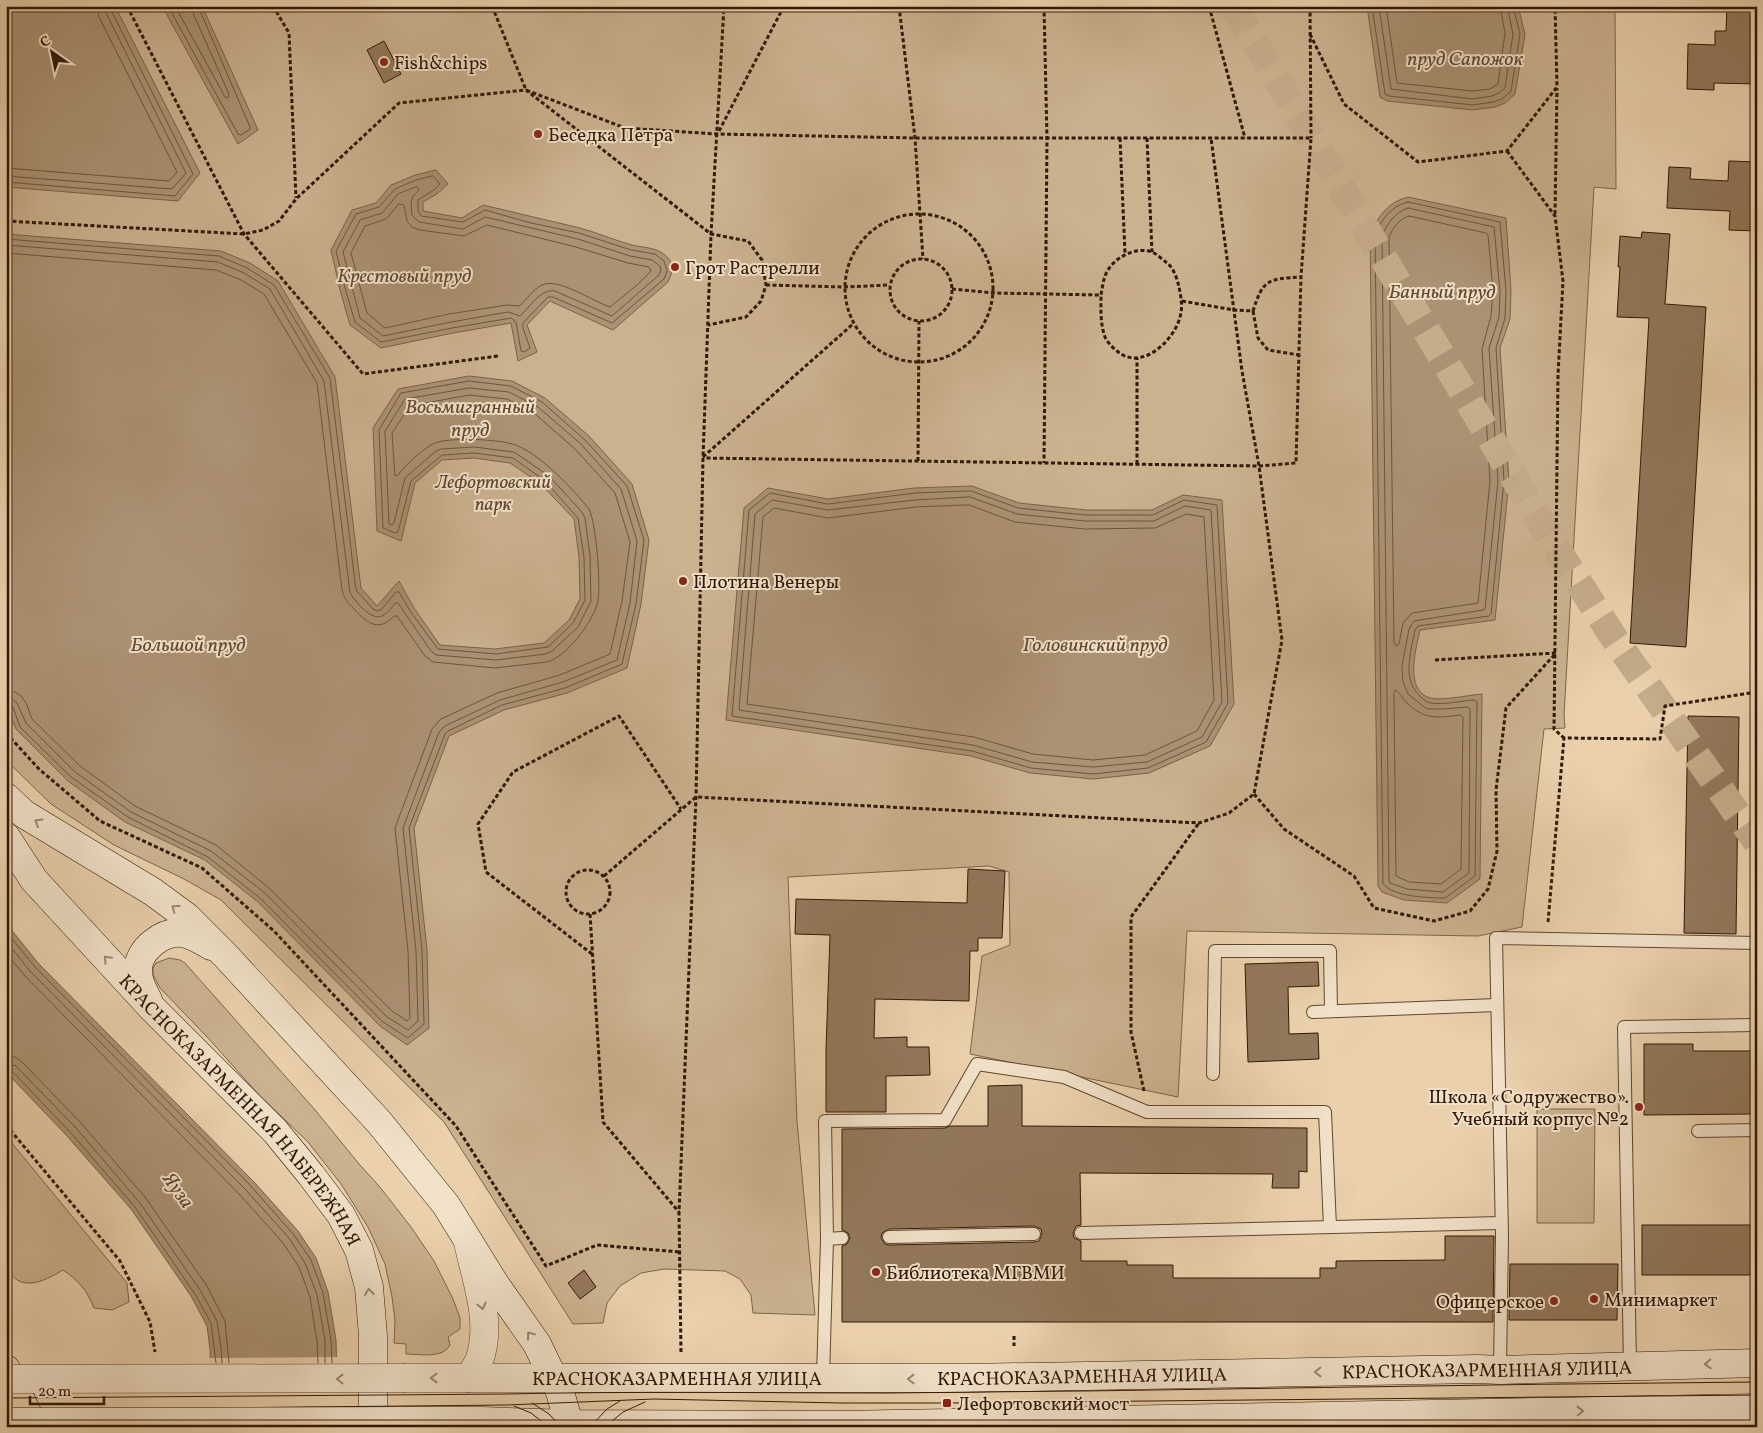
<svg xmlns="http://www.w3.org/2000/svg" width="1763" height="1433" viewBox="0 0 1763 1433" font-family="Vollkorn,serif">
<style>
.green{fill:#cbb28f;stroke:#7e654a}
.water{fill:#ab9273;stroke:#7b6147}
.pier{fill:#ead1ac}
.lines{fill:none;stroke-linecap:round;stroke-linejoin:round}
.shore{stroke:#6e553c;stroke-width:1}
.building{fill:#92785b;stroke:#321804;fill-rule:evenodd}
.primary-tunnel{stroke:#c5ac8a;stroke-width:28;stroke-dasharray:28 14;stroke-linecap:butt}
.service-casing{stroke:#60462e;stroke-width:14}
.tertiary-casing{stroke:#60462e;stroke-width:29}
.secondary-casing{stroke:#321804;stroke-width:29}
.primary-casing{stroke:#321804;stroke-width:29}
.path{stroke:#321804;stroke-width:3;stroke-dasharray:4 2.5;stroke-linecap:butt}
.service{stroke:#f1e1c9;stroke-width:12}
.tertiary{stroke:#f1e1c9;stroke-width:28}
.secondary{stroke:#f1e1c9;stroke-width:28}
.primary{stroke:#ead1ac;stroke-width:28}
.tram{stroke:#321804;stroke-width:1}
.tertiary-bridge-casing{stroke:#60462e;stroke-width:29;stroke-linecap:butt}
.secondary-bridge-casing{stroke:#321804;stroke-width:29;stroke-linecap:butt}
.tertiary-bridge{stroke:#f1e1c9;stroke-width:28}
.secondary-bridge{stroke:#f1e1c9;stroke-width:28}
.oneway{stroke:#9b8770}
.poi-dot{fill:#8f2418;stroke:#f1e1c9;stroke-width:2}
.labels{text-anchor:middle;stroke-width:4;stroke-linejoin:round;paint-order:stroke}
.poi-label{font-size:19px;fill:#321804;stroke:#f1e1c9;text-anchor:start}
.park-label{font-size:19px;font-style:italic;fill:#60462e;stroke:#f1e1c9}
.street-label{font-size:19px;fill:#321804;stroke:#f1e1c9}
.water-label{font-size:20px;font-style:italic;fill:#624930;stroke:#f1e1c9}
</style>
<rect width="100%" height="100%" fill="#ead1ac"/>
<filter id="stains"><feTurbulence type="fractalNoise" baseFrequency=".004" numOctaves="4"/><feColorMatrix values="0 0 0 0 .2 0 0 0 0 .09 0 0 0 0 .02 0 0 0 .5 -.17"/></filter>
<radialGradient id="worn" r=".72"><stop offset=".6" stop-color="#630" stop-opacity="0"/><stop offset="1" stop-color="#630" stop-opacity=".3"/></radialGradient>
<!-- green -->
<g class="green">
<polygon points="6,6 1615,6 1616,189 1594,187 1564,715 1565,728 1544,729 1522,927 1478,936 1187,931 1178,1097 970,1054 982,956 1010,945 1009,872 989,866 788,877 797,1121 815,1315 753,1313 751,1295 740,1279 725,1271 664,1269 641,1273 620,1286 607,1303 603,1323 573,1324 444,1122 221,900 184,879 114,845 51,804 6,760"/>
<path d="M169,958l11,2 5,3 131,148 43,53 20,22 32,41 23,34 19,38 7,19v11l-12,8 2,8c-7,14 -31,9 -44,9v-10l-12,-1 1,-23 -3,-23 -7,-33 -17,-37 -27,-43 -33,-42 -49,-47 -50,-56 -49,-51 -7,-13v-7l3,-5z"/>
<polygon points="1537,1109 1595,1109 1594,1223 1537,1223"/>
<path d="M6,1136l121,147 2,19 -17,8 -18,-2c-7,-18 -16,-28 -31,-38 -20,12 -44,24 -57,-4z"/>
</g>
<!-- water -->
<g class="water">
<polygon points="6,6 115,6 200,173 178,201 6,187"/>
<polygon points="162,6 202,6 258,130 238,144"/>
<polygon points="1367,6 1518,6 1525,34 1515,94 1505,103 1495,107 1473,110 1387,101 1380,97"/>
<path d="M436,170l12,14 -11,10 -14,8v9l39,7 21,-13c32,8 65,15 97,23 18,5 34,12 52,17 12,3 26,2 35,12 8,8 5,17 1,25l-55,48 -63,-29 -23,24 10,27 -19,9 -7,-38 -58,10 -72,15 -31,-23 -10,-35 -9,-40 21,-40 24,-7 15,-18 24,-10z"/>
<path d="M1408,197l98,21 5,73 -1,28 -10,29 9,133 -14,139 -75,10c-4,19 -16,60 10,68 14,3 38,-3 52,-4l-2,185 -33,24 -43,-3 -22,-8 -4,-6 -8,-654c10,-17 18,-30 38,-35z"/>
<polygon points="6,234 221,251 250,263 278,281 335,377 361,588 377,606 399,581 414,608 440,645 495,649 544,643 569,620 580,599 579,557 574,519 541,484 510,463 474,458 442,460 415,483 401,541 377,531 373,428 398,389 469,376 512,381 545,398 589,436 632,484 649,540 641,604 627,668 567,693 504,710 449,736 414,828 427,950 429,1028 407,1045 380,1026 258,902 205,860 125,822 68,781 16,729 6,704"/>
<polygon points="972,486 1019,503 1086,510 1152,510 1183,495 1222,500 1234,704 1210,746 1149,773 1093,779 1030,773 971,756 726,720 744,508 768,488 828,499 914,488"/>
<polygon points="6,923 38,963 254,1182 298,1231 316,1258 328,1292 336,1340 338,1427 212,1427 210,1349 207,1326 191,1296 131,1209 67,1136 6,1072"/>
</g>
<!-- pier -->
<polygon class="pier" points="339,1357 341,1427 209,1427 208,1358"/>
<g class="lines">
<!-- shore -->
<g class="shore">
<polyline points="168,6 238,134 241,135 250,129 250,127 198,6"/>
<polyline points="175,6 225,97 228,98 229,94 193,13 192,6"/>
<polyline points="1372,6 1385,94 1389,96 1473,105 1493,102 1502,99 1511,91 1520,34 1513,6"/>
<polyline points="1379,6 1391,89 1472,99 1492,96 1499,93 1505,88 1513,34 1507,6"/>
<polyline points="1386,6 1397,83 1472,91 1490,89 1498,84 1505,33 1500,6"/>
<polyline points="6,168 169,181 177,172 99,17 97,6"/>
<polyline points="6,176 172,189 186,173 106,13 104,6"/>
<polygon points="433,176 440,184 434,190 418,200 418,211 421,216 463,222 485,210 531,223 579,233 631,250 655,254 664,261 667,271 664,279 612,323 553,297 548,297 523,323 523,328 530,348 524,352 521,351 516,322 511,318 452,328 381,342 355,322 345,288 336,251 356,214 379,207 395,189 416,180"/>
<polyline points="6,182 175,196 193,174 111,10 111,6"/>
<path d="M417,187l2,3 -6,6 -2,7 1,12 7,7 44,7 22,-12 93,22 52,17 22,4 8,6 1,4 -2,5 -47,41 -57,-25c-14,-3 -25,16 -35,25l-12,-4 -57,10 -68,14 -23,-18 -17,-66 17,-32 22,-7 16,-19z"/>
<path d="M1408,202l92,20 6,69 -1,27 -9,30 8,133 -13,133 -2,2 -71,10 -3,4c-4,22 -14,50 6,67 3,3 5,5 10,6 14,2 29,-2 43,-3l3,2 -2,174 -30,22c-15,0 -54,-1 -62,-15l-8,-649c7,-15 16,-28 33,-32z"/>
<path d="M399,204l5,1 3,16 5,6 8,3 44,6 23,-11 89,22 52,16 21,4 2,4 -14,14 -27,22c-16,-5 -52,-30 -68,-22 -9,4 -15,15 -23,21l-12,-1 -58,9 -64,14 -18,-15 -16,-60 14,-27 21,-7z"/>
<path d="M1408,208l86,19 6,64 -1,26 -10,31 9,133 -13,128 -2,1 -69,11 -5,8 -7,37 1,16 5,12 19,15h16l25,-2 2,2 -1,164 -26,19 -36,-3 -17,-6 -1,-2 -7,-645c5,-12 13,-24 26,-28z"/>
<path d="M1409,216l77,17 2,2 5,56 -2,25 -9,33 8,132 -12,122 -66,10 -9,10 -4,21 -3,2 -2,-3 -5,-406c4,-9 10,-18 20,-21z"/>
<polyline points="6,239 219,256 247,268 274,285 330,378 356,590 373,609 377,611 382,609 396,592 399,592 410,611 438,649 496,654 548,647 573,623 585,600 584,557 578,518 544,480 513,458 474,453 442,455 411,481 398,532 395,533 383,528 379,430 401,393 469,381 511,386 542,402 585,440 627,486 644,540 636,604 622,664 565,688 502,705 448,731 445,734 409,828 422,950 424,1024 408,1038 383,1022 261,899 208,857 128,817 71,777 20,727 13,707 6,705"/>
<path d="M6,245l212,17 26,11 26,16 54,92 26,212c6,9 22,30 34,22 5,-3 8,-8 11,-12h3l33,48 5,4 60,5 50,-6 6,-3 26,-24 13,-26 -1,-45 -5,-38 -3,-6 -33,-36 -35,-24 -40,-5 -33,2 -5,2 -31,27 -11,45 -2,2 -3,-1 -4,-93 20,-32 64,-11 40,4 29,15 43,37 40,45 16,52 -7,62 -13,57 -54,22 -63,18 -55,26 -6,6 -36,96 13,123 2,70 -10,9 -21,-13 -122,-124 -54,-42 -80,-39 -56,-40 -49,-49 -9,-20 -5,-4 -6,-1"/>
<path d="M6,253l210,17 25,10 23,14 53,89 25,207c2,9 7,14 13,20 13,14 24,22 39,6h3l28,40 8,6 62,6 52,-6c19,-5 44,-38 50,-57 5,-14 -1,-83 -8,-96 -17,-21 -46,-52 -71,-63 -14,-7 -68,-9 -83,-3 -10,4 -31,23 -37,32l-3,1 -3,-43 18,-27 59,-11 38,4 27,14 41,36 40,44 15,49 -8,59 -12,53 -50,21 -63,18 -56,26 -9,10 -37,99 13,123 2,67 -3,3 -15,-10 -123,-123 -53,-43 -81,-39 -55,-40 -48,-47 -6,-16 -5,-7 -6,-4 -9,-1"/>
<polygon points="971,491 1018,508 1085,515 1153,515 1184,500 1217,505 1228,703 1206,742 1148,768 1093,774 1031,768 972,751 732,716 749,510 770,493 828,504 915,493"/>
<polygon points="970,497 1017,514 1085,521 1154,521 1185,506 1211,510 1222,702 1202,737 1147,762 1093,767 1032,762 973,745 739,710 755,514 772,500 828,510 915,500"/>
<polygon points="969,505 1015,522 1085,529 1155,528 1186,514 1204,517 1214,700 1197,731 1145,755 1093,760 1033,754 974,737 747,704 763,517 774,508 828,518 916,507"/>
<path d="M1396,690c4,3 6,8 10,12 18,18 31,16 54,13l3,2 -2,152 -20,15 -32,-2 -13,-6 -2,-183z"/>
<polyline points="6,931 34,966 250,1185 294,1235 311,1260 323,1293 331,1340 332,1363"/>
<polyline points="6,941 30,971 246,1190 289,1238 305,1263 317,1295 325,1340 325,1363"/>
<polyline points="6,953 25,976 240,1195 283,1243 299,1267 310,1297 317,1341 318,1363"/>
<polyline points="6,1055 15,1057 22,1062 81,1123 145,1197 207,1286 225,1321 229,1363"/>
<polyline points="6,1063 16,1066 76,1128 140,1203 200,1290 217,1321 221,1348 222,1363"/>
<polyline points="6,1069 12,1071 71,1133 135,1207 195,1294 211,1323 216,1363"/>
</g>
</g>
<!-- building -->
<g class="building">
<polygon points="1727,6 1757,6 1757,84 1714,83 1714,90 1687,89 1688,44 1715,45 1715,31 1726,31"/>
<polygon points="384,41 401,74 384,83 367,50"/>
<polygon points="1729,161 1757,162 1757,231 1729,230 1730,211 1667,208 1669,167 1691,168 1690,179 1728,181"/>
<polygon points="1642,232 1670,234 1665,304 1706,307 1686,647 1630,643 1649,318 1617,317 1620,267 1618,267 1620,236 1641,238"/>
<polygon points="1688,716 1739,717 1736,934 1684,933"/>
<polygon points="968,869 1005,871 1002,938 978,938 978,951 970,951 969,1001 875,999 874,1038 907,1037 907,1047 929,1047 930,1075 886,1076 886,1112 826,1112 826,1049 830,935 795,934 796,899 967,903"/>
<polygon points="1318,962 1319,986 1288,987 1289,1034 1318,1033 1319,1059 1248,1062 1245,964"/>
<polygon points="1644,1044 1693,1044 1693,1051 1757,1051 1757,1114 1644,1115"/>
<path d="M1022,1085v41l285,2v44l-8,-1v17h-27l1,-14 -193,-1 1,52 -5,1 -3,7 1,5 7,3v20h46v4h46v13h147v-10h16v-7l109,-1v-24h49l-1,86h-651v-76l5,-2 3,-6 -2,-5 -6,-3v-101l103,-1 5,-2h38v-40zM1034,1226l7,3 1,5 -3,7 -5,1 -145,3 -4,-1 -4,-6 1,-5 7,-4z"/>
<rect x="1642" y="1225" width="115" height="50"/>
<polygon points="1510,1264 1618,1264 1617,1320 1509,1320"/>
<polygon points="584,1270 596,1287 580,1299 568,1283"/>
</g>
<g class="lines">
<!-- primary-tunnel -->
<polyline class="primary-tunnel" points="1233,6 1553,543 1616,641 1757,842"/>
<!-- service casing -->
<g class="service-casing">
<g id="service">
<polyline points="1313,1012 1497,1005"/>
<polyline points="1213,1074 1215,951 1330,951 1331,1011"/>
<polyline points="1698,1131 1757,1130"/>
<polyline points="1081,1233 1501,1223"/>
<polyline points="889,1237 1034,1234"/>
<polyline points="827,1239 825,1121 945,1120 977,1064 1064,1077 1147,1112 1325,1112 1330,1227"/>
<polyline points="1630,1366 1624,1027 1757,1025"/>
<polyline points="1500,1370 1502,1235 1496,938 1757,943"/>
<polyline points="823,1378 827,1239 842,1238"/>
</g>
</g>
<!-- tertiary casing -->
<g class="tertiary-casing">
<g id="tertiary">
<path d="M468,1242c8,38 25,81 11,119 -3,6 -7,12 -10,17"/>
<polyline points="406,1378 553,1378"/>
</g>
</g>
<!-- secondary casing -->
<g class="secondary-casing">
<g id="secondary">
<polyline points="6,797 24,814 153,892 187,917 224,954 379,1122 446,1205 495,1284 537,1344 560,1392 569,1424"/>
<path id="s1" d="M6,837l28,43 118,128 123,123 36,44 30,40 18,35 10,37 4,49v91"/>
<path d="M148,1000c-5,-10 -10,-18 -10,-30 0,-20 24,-39 44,-37 10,1 20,8 29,13"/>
<path id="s2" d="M553,1378h414l511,-9 22,1 257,-7"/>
<polyline points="407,1421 482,1421 569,1424 840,1425 1757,1408"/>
</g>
</g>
<!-- primary casing -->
<g class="primary-casing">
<polyline id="primary" points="6,1369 34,1427"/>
</g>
<!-- path -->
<g class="path">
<polyline points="127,6 244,234 363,374 498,356"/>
<polyline points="273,6 289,33 296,198"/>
<polyline points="492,6 526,90 625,128 717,134 915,138 1311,138 1301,277 1296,463 1259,466 703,458"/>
<polyline points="899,6 915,138 923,259"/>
<polyline points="1044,6 1047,139 1044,463"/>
<polyline points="1209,6 1245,138"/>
<polyline points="1310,6 1311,138"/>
<polyline points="1310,34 1344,104 1418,162 1507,151 1557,87 1555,6"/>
<polyline points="719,131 784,6"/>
<polyline points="1120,138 1125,254"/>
<polyline points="1147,138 1152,252"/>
<polyline points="1507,151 1555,216 1563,281 1558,375 1554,729 1564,738"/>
<circle cx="919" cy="288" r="74"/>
<polyline points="1555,214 1557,88"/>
<polyline points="6,221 244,234 263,230 279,221 296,199 399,103 526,90 711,234 748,241 762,260 766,285 761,301 746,317 708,325"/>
<circle cx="921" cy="290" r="31"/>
<polyline points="766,285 844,287 889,285"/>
<path d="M952,289l42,4 107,2c1,-6 2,-13 4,-19 6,-17 29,-30 47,-24 5,2 11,8 15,11 7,5 10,16 12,24 2,10 4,20 1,30 -6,24 -39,55 -63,34 -4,-3 -10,-9 -12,-14 -5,-14 -4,-28 -4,-42"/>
<path d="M1182,301l52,9 19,1c10,-32 15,-32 48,-34"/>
<polyline points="1253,311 1258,338 1268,350 1299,355"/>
<polyline points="703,457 853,324"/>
<polyline points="918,461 919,321"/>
<polyline points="1137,464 1137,358"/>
<polyline points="6,733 39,769 100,821 202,868 274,931 456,1126 546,1266 597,1245 680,1252"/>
<polyline points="1254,794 1284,829 1354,876 1374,908 1434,921 1470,911 1488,889 1497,851 1496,790 1506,708 1556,653 1433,660"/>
<circle cx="588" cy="892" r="22"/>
<polyline points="604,876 696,797 1199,823 1229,813 1254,794 1282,640 1259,466 1242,371 1211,138"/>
<polyline points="590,914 603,1122 679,1212"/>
<polyline points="1548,922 1564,738 1660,739 1665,706 1757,692"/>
<polyline points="592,954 486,872 478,824 513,772 619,716 681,809"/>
<polyline points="1144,1091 1131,1032 1131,917 1199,823"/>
<polyline points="6,1125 120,1261 150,1322 155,1352"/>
<polyline points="1014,1336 1014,1346"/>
<polyline points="681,1352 679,1213 696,797 703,458 711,234 724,6"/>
</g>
<!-- service -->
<use href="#service" class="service"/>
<!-- tertiary -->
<use href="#tertiary" class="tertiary"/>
<!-- secondary -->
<use href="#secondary" class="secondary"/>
<!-- primary -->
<use href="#primary" class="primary"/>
<!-- tram -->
<g class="tram">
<path d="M6,1398l500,-4c128,-3 256,-1 383,-1 290,-2 579,-9 868,-11"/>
<polyline points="532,1403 549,1414 561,1427"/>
<polyline points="514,1406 531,1413 549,1427"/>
<polyline points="6,1410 507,1405 654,1399 840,1403 947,1403 1757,1395"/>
<polyline points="590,1427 607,1409 620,1401"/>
<polyline points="605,1427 623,1412 645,1402"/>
</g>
<!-- tertiary-bridge casing -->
<g class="tertiary-bridge-casing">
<polyline id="tertiary-bridge" points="6,1379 406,1378"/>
</g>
<!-- secondary-bridge casing -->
<g class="secondary-bridge-casing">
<polyline id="secondary-bridge" points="6,1422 407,1421"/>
</g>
<!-- tertiary-bridge -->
<use href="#tertiary-bridge" class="tertiary-bridge"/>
<!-- secondary-bridge -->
<use href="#secondary-bridge" class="secondary-bridge"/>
</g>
<!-- one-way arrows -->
<defs><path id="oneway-chevron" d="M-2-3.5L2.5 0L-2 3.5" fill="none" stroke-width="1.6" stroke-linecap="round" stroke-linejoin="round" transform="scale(1.25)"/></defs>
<g class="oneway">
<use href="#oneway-chevron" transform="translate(38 822) rotate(-149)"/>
<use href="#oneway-chevron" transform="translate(175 908) rotate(-144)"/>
<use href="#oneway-chevron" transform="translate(107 959) rotate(-133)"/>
<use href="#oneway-chevron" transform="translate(369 1292) rotate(-97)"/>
<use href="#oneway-chevron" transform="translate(482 1306) rotate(78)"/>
<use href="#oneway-chevron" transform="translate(530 1335) rotate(-127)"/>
<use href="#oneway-chevron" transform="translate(1708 1364) rotate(178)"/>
<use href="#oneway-chevron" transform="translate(1318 1372) rotate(179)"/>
<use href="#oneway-chevron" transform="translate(434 1378) rotate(180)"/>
<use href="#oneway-chevron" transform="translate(340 1379) rotate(180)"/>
<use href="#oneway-chevron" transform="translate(911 1379) rotate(180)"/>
<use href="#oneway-chevron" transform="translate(1580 1411) rotate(-1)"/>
</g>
<!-- markers -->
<g class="poi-dot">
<circle cx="384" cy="62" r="5"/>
<circle cx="538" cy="134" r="5"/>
<circle cx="675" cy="267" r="5"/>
<circle cx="683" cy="581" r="5"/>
<circle cx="1639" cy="1107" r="5"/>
<circle cx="876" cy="1272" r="5"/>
<circle cx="1594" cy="1299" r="5"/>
<circle cx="1554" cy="1301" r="5"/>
<rect x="942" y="1398" width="10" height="10" rx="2.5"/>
</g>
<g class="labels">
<!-- poi labels -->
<g class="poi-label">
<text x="394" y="69">Fish&amp;chips</text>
<text x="548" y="141">Беседка Петра</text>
<text x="685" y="274">Грот Растрелли</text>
<text x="693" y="588">Плотина Венеры</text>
<text x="1629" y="1103" text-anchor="end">Школа «Содружество».<tspan x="1629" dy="22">Учебный корпус №2</tspan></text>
<text x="886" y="1279">Библиотека МГВМИ</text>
<text x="1604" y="1306">Минимаркет</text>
<text x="1544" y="1308" text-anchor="end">Офицерское</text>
<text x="957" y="1410">Лефортовский мост</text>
</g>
<!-- park labels -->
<g class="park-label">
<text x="493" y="488">Лефортовский<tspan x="493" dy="22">парк</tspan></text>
</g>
<!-- street labels -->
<g class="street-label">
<text dy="7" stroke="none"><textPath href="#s1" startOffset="361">КРАСНОКАЗАРМЕННАЯ НАБЕРЕЖНАЯ</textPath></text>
<text dy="7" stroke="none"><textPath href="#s2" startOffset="934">КРАСНОКАЗАРМЕННАЯ УЛИЦА</textPath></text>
<text dy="7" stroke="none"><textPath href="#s2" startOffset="529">КРАСНОКАЗАРМЕННАЯ УЛИЦА</textPath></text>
<text x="677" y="1385">КРАСНОКАЗАРМЕННАЯ УЛИЦА</text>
</g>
<!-- water labels -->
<g class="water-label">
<text x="1465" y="65">пруд Сапожок</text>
<text x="404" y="282">Крестовый пруд</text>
<text x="1442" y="298">Банный пруд</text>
<text x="470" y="413">Восьмигранный<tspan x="470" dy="23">пруд</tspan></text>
<text x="188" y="651">Большой пруд</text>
<text x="1095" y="651">Головинский пруд</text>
<text transform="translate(179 1190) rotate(55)" y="7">Яуза</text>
</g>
</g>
<!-- margin -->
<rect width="1763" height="1433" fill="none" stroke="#ead1ac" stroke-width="25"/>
<rect x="8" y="8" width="1748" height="1418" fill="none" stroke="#321804" stroke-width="2.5"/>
<rect x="12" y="12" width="1738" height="1408" fill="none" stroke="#321804"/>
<!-- north arrow -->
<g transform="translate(52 52) rotate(327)" stroke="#f1e1c9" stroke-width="4" paint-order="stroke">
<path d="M0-4L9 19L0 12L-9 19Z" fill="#321804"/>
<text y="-8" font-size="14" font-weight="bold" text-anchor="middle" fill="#321804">С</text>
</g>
<!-- scale -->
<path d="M30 1396v8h74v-8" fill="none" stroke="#321804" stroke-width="2.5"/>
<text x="38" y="1396" font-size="15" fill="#321804" stroke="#f1e1c9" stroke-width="4" paint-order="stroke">20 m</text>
<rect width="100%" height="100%" filter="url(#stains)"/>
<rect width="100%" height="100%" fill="url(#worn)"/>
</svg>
